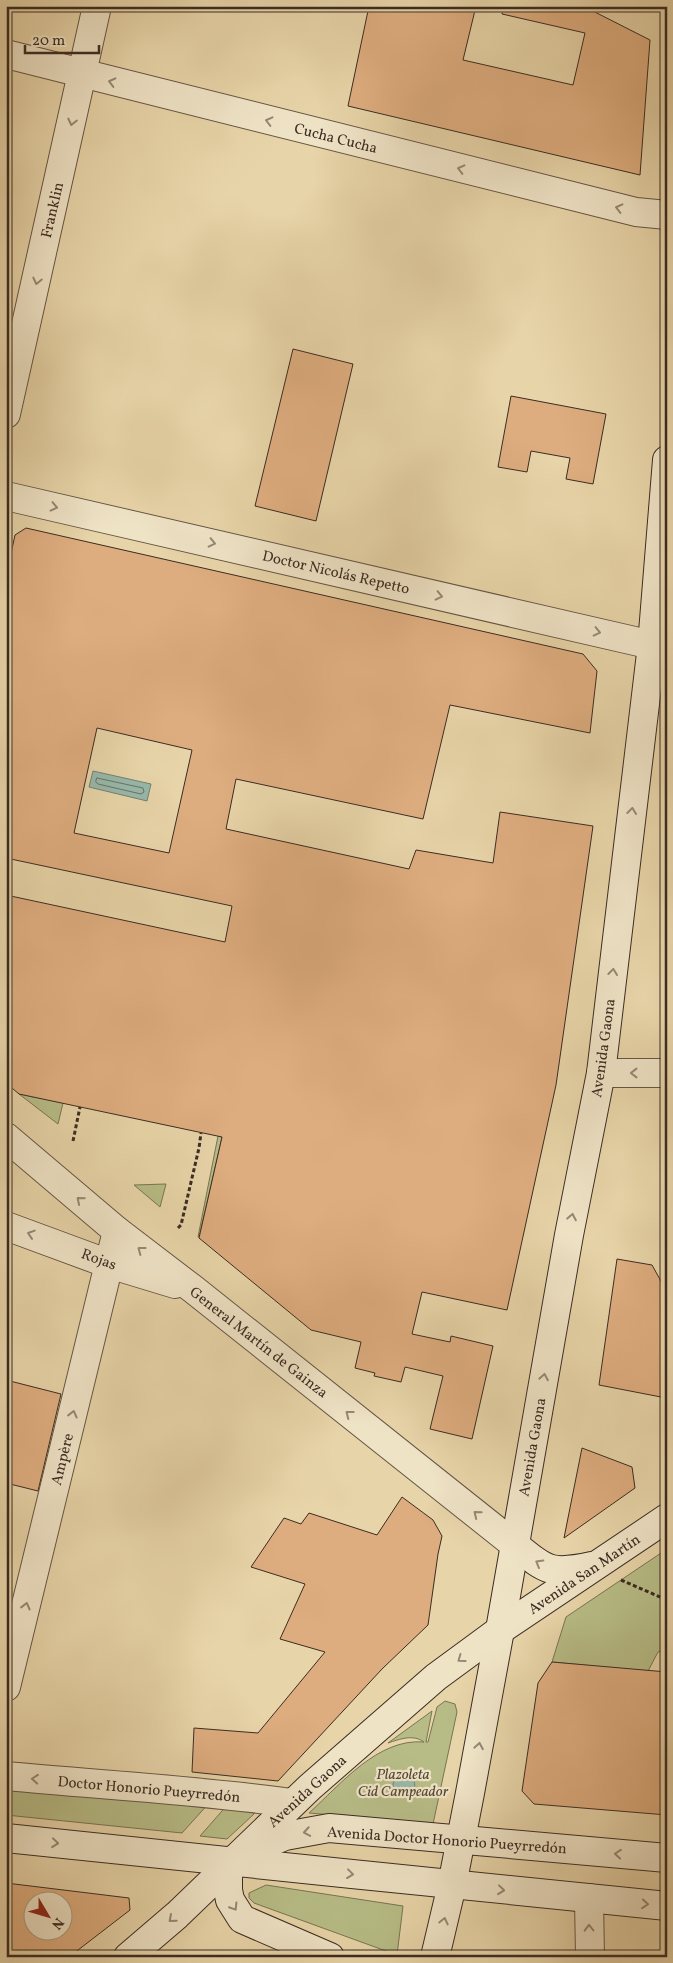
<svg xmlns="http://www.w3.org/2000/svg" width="673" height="1963" viewBox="0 0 673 1963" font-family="Vollkorn,serif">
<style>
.green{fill:#b7bc86;stroke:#797454}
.water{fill:#97b8aa;stroke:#728074}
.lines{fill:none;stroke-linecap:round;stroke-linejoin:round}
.shore{stroke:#697266;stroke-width:1}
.building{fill:#dead7f;stroke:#3b2c23;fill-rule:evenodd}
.street-casing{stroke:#665644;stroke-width:30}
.secondary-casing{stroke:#3b2c23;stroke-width:30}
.path{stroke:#3b2c23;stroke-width:3;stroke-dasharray:4 2.5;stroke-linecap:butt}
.street{stroke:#efe3c6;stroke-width:28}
.secondary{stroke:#efe3c6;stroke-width:28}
.oneway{stroke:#958874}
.labels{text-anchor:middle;stroke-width:4.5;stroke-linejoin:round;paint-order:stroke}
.street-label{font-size:15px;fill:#3b2c23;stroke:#efe3c6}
.park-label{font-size:15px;font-style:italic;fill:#544937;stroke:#efe3c6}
</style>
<rect width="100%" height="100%" fill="#e7d4a8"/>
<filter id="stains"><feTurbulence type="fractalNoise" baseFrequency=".004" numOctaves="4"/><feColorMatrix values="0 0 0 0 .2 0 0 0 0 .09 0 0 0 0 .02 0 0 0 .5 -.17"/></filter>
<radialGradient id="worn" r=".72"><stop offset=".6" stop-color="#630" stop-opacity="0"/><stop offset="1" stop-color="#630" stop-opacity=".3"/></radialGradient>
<!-- green -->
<g class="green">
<polygon points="19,1094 63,1103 58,1124"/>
<polygon points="218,1136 222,1137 199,1237 198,1237"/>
<polygon points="166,1184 160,1207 134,1185"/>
<polygon points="667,1549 667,1650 658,1652 648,1671 552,1662 566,1617"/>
<path d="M445,1701l10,3 2,8 -24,112 -124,-11c32,-29 69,-75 115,-71 -11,-8 -24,-3 -36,1l44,-32 -6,31h2l9,-35z"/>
<polygon points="6,1783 210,1802 182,1833 6,1815"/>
<polygon points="229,1803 253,1808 254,1814 227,1839 200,1836"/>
<polygon points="266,1885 403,1906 397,1955 254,1903 249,1898 249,1893"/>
</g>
<!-- water -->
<g class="water">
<polygon points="93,771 151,784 147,801 89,787"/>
<path d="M401,1774c19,1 18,22 -1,22l-7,-9c0,-7 2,-10 8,-13z"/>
</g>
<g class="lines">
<!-- shore -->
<polygon class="shore" points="97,778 143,788 144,792 141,794 98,784 96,782"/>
</g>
<!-- building -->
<g class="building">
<polygon points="369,6 476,6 463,60 573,85 585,33 502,14 503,6 583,6 650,40 640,175 348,106"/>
<polygon points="293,349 353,364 316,521 255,506"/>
<polygon points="511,396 606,414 593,484 566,479 570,458 531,451 527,472 498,467"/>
<path d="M26,528l557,126 14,17 -7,62 -140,-28 -27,114 -187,-40 -10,50 183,40 7,-19 77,13 7,-51 93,14 -37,259 -49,225 -85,-18 -10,42 38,8 1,-6 42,10 -21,93 -42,-10 13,-53 -38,-9 -4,15 -27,-6 1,-3 -20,-5 6,-26 -50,-12 -112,-92 23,-101 -203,-43 -13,-11v-188l219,47 7,-36 -226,-48v-281l9,-42zM97,728l95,22 -23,103 -95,-20z"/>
<polygon points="617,1259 652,1265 667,1292 667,1385 661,1397 599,1385"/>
<polygon points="6,1380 61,1394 38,1491 6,1483"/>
<polygon points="582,1448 632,1467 635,1488 564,1538"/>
<polygon points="402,1497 433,1520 442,1536 438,1554 428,1625 382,1669 278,1781 192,1772 194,1728 258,1733 325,1652 280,1639 305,1584 251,1567 284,1518 301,1524 309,1513 377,1535"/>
<polygon points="552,1662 667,1672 667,1815 534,1804 522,1791 538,1683"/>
<path d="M6,1883l123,15 1,12 -61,47h-63zM32,1900h30v30h-30z"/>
</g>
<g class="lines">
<!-- street casing -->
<g class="street-casing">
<g id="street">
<polyline points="6,54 636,212 667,215"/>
<polyline points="6,414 97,6"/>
<polyline points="6,496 652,645 667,646"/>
<polyline points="601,1073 667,1073"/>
<polyline points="6,1137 117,1231 193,1289 515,1545"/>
<polyline points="6,1226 109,1264 175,1284"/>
<polyline points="6,1687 117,1231"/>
<path d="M6,1776c96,9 191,14 286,27"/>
<polyline points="589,1898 590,1957"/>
</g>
</g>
<!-- secondary casing -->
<g class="secondary-casing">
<g id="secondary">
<path d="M515,1545c32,26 36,30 77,21"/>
<path d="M6,1838c221,22 440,47 661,68"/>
<polyline points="251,1850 285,1836 329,1828 667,1858"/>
<polyline points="232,1860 228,1876 228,1890 230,1900 242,1919 330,1957"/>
<polyline points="128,1957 177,1915 310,1787 436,1677 500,1630 667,1518"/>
<polyline points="435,1957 452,1885 470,1793 500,1630 569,1235 601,1073 652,645 667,460"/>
</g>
</g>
<!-- path -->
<g class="path">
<polyline points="73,1141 80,1107"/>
<polyline points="178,1228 181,1225 199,1148 201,1133"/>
<polyline points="621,1580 667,1600"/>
</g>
<!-- street -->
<use href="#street" class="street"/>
<!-- secondary -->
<use href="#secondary" class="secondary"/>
</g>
<!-- one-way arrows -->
<defs><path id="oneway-chevron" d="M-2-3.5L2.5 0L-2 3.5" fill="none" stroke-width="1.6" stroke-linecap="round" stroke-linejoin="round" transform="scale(1.25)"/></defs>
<g class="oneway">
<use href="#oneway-chevron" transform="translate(112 82) rotate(-166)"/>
<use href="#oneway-chevron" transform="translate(269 121) rotate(-166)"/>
<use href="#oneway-chevron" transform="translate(72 122) rotate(103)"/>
<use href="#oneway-chevron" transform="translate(461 169) rotate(-166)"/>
<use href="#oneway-chevron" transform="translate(619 208) rotate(-166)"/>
<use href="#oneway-chevron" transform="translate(37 281) rotate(103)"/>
<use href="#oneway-chevron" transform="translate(54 507) rotate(13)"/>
<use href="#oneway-chevron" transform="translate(212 543) rotate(13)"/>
<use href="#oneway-chevron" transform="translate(439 596) rotate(13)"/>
<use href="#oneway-chevron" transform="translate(597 632) rotate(13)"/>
<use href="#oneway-chevron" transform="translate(632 811) rotate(-83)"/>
<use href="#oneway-chevron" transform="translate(613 972) rotate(-83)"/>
<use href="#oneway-chevron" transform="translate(634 1073) rotate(-180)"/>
<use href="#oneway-chevron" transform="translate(80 1200) rotate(-140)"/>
<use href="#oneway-chevron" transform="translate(572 1217) rotate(-79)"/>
<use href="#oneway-chevron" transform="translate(31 1234) rotate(-162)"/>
<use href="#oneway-chevron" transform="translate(141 1250) rotate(-143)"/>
<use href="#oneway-chevron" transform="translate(544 1377) rotate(-80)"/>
<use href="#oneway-chevron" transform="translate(73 1414) rotate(-76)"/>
<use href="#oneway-chevron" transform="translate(349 1414) rotate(-142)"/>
<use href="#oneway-chevron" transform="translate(477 1514) rotate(-141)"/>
<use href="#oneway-chevron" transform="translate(539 1563) rotate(-150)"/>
<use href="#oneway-chevron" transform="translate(26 1606) rotate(-76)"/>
<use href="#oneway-chevron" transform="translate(461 1659) rotate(144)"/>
<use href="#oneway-chevron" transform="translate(479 1746) rotate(-80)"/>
<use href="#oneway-chevron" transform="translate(35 1779) rotate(-175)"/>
<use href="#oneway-chevron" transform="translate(307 1832) rotate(170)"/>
<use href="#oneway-chevron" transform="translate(55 1843) rotate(6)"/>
<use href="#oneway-chevron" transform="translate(618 1854) rotate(-175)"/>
<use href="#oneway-chevron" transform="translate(350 1874) rotate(7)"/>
<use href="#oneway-chevron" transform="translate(501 1890) rotate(6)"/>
<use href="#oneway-chevron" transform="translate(645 1904) rotate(5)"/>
<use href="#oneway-chevron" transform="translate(234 1907) rotate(58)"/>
<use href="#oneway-chevron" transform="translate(172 1919) rotate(139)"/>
<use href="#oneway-chevron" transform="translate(444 1921) rotate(-77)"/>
<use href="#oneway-chevron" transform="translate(589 1928) rotate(-91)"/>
</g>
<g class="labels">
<!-- street labels -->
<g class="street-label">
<text transform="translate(336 138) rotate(14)" y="5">Cucha Cucha</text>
<text transform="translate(52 210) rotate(-77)" y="5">Franklin</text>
<text transform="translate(336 572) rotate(13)" y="5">Doctor Nicolás Repetto</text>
<text transform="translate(603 1048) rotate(-82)" y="5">Avenida Gaona</text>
<text transform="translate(99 1259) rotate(20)" y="5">Rojas</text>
<text transform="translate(259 1342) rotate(38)" y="5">General Martín de Gainza</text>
<text transform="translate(532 1447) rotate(-80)" y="5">Avenida Gaona</text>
<text transform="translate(62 1459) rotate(-76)" y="5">Ampère</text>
<text transform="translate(584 1574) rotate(-34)" y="5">Avenida San Martín</text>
<text transform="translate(149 1789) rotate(5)" y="5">Doctor Honorio Pueyrredón</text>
<text transform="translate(307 1791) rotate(-42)" y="5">Avenida Gaona</text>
<text transform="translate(447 1840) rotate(4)" y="5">Avenida Doctor Honorio Pueyrredón</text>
</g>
<!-- park labels -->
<g class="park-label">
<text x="403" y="1779">Plazoleta<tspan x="403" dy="17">Cid Campeador</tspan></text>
</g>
</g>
<!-- margin -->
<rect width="673" height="1963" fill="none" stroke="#e7d4a8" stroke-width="25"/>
<rect x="8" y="8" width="658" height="1948" fill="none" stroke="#3b2c23" stroke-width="2.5"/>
<rect x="12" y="12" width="648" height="1938" fill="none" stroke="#3b2c23"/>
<!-- north arrow -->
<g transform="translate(48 1916) rotate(128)"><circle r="24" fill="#efe3c6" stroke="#a79a85"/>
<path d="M0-4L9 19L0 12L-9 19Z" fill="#8f2418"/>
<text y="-8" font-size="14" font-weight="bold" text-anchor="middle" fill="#3b2c23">N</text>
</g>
<!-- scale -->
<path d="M25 45v8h74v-8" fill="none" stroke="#3b2c23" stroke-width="2.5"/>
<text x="32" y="45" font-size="15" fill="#3b2c23" stroke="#efe3c6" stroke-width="4" paint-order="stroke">20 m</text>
<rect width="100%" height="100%" filter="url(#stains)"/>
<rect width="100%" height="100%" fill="url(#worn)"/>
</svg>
